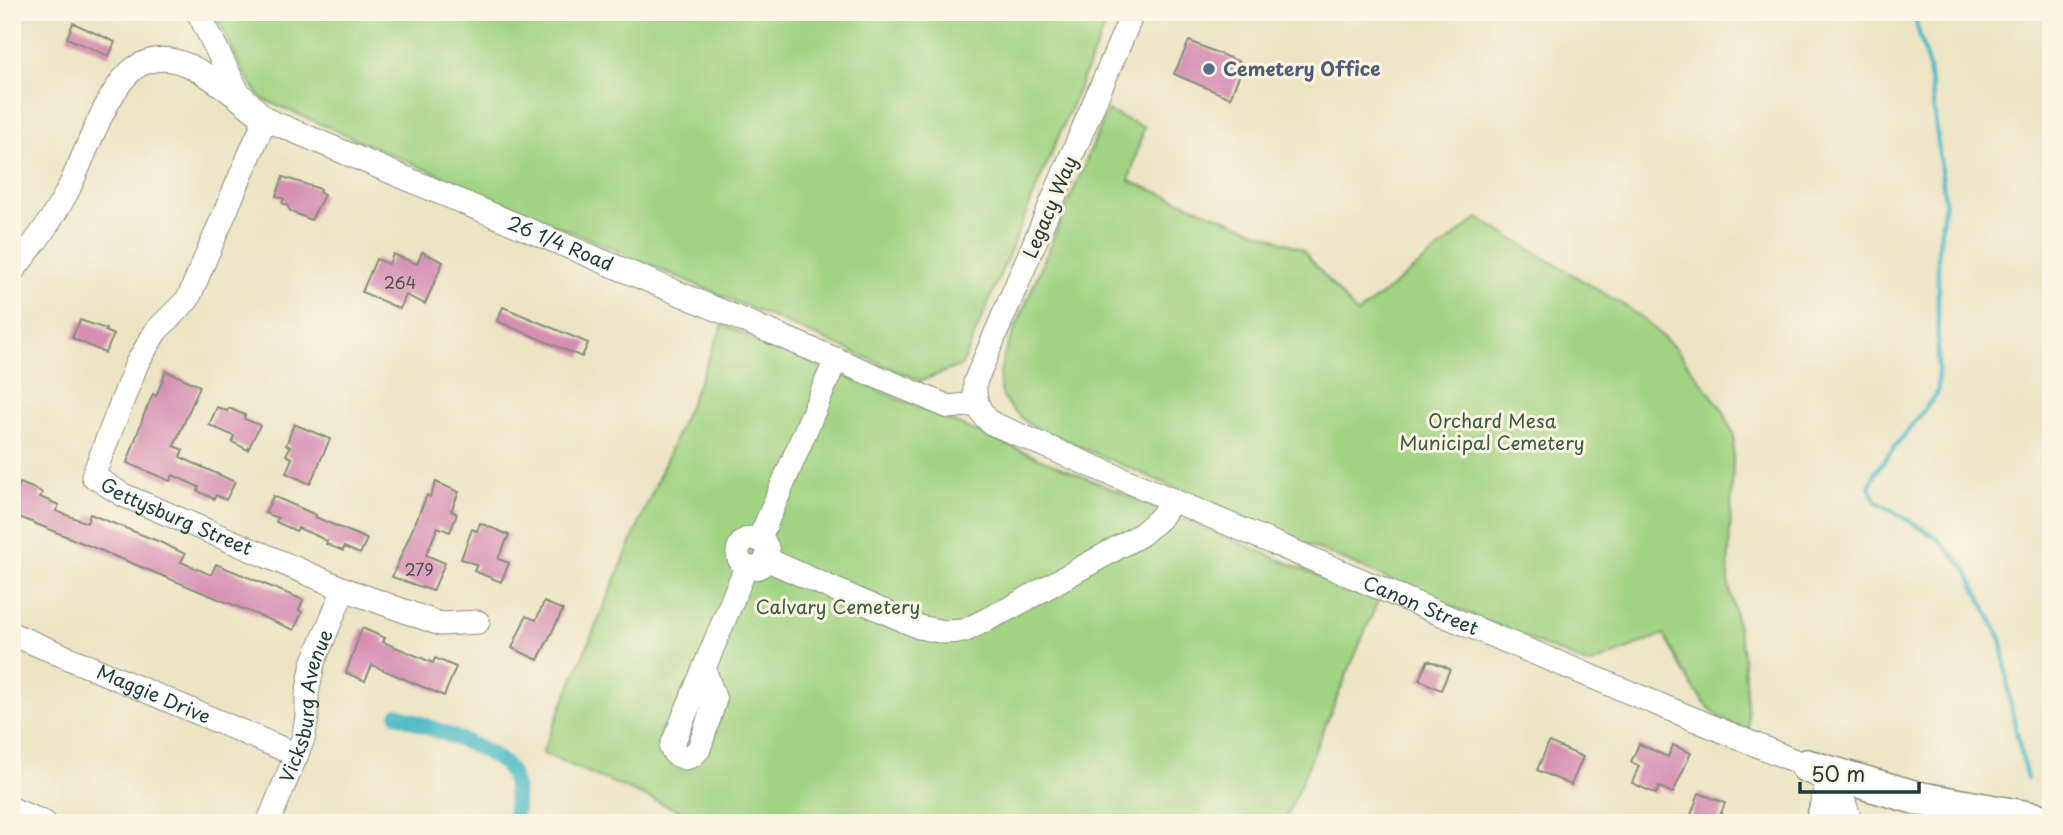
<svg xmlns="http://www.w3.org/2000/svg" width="2063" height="835" viewBox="0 0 2063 835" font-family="'Playpen Sans',sans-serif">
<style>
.green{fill:#a0d382;stroke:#60885b;stroke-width:2}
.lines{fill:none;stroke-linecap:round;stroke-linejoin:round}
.stream{stroke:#4cb9c6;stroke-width:4.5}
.canal{stroke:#4cb9c6;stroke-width:16}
.building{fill:#d68fb2}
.minor-casing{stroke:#86907c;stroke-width:25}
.highway-casing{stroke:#86907c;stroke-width:36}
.minor{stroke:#fff;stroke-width:23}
.highway{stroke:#fff;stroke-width:33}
.service-dot{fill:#5c6f8a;stroke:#fcf5e5;stroke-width:2.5}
.labels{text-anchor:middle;stroke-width:6;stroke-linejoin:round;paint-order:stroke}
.number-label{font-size:16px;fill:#4d5254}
.service-label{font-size:19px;font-weight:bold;fill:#4e5e75;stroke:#fcf5e5;text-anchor:start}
.street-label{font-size:19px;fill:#1f3d34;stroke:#fcf5e5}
.park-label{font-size:19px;fill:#395b44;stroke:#fcf5e5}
</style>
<rect width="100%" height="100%" fill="#fcf5e5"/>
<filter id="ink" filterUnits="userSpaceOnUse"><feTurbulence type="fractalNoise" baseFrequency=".0143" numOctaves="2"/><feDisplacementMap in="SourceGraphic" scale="14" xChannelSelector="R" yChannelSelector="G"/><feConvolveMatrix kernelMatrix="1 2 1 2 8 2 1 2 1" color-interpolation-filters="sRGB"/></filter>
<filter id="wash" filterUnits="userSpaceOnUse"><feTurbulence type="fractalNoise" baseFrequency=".00686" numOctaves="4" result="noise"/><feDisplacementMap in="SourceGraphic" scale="28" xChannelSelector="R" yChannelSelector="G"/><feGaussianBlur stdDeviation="1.57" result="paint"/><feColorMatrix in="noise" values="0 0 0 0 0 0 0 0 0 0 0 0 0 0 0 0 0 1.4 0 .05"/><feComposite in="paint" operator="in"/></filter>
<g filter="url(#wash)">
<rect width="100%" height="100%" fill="#ede4c5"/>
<!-- green -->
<g class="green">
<polygon points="214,12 1111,12 962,365 921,381 262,99 243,72"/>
<path d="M1107,111l37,16 -15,54 173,68 55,65 121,-96 152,91 18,14 28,26 47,61 11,26 -6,145 15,72 6,79c-7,-3 -15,-5 -21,-9 -31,-18 -48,-58 -64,-89l-75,31 -558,-239c-30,-25 -38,-34 -26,-73z"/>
<polygon points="723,325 1378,601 1284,823 708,823 542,753"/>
</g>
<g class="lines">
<!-- stream -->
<polyline class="stream" points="1913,12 1929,68 1945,202 1938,252 1938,392 1877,470 1869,487 1876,501 1936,537 1965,568 2002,641 2010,702 2027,779"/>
<!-- canal -->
<path class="canal" d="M398,715c26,11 91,32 108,51 13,15 10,38 9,57"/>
</g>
<g id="blocks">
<!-- building -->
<g class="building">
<polygon points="73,23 115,42 109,56 67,38"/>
<polygon points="1189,41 1244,64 1230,98 1174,74"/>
<polygon points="283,177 320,189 319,192 324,195 311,220 290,211 287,205 282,203 284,199 276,196"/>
<polygon points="422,252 443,262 425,304 406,295 400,309 362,292 376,259 389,264 393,254 417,264"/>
<polygon points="503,307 588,343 582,357 497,321"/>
<polygon points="80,320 106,329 105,331 114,335 105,353 72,338"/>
<polygon points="166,371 200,386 174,446 183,450 180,457 235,482 226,500 216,495 214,499 198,491 199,487 173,475 170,481 127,463 145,412 153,394 156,396"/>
<polygon points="217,407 227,411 229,408 245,415 244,419 260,425 248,450 232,442 234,436 209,425"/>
<polygon points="294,424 330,439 310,484 286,473 292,458 286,455 290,447 286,445"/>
<polygon points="436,482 459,492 451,511 457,514 450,532 438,527 426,555 445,563 433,591 392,577 427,495 430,497"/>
<polygon points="20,483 40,491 42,493 40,497 59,505 56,511 87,523 90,514 160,542 185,554 181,562 211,575 216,564 303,600 299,610 302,612 294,630 12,514 12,502"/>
<polygon points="273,496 316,515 315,517 367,539 360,554 344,547 343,551 326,544 327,541 313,534 298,528 296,531 276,522 278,518 265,513"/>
<polygon points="480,523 509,535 498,559 509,563 501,582 474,571 477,565 461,559 472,529 477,531"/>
<polygon points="544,602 563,610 538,660 512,648 526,616 536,620"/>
<polygon points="362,628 385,638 383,642 417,656 433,663 435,658 456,667 444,696 372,665 365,681 346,673"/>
<polygon points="1428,660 1450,669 1441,690 1419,680"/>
<polygon points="1549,742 1583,757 1571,785 1537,770"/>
<polygon points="1639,744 1668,757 1673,745 1691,753 1673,793 1659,787 1656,794 1632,783 1639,766 1631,762"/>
<polygon points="1699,793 1725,803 1717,823 1688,823"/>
</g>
</g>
</g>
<g filter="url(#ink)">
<use href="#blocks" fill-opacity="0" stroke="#86907c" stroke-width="2"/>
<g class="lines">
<!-- minor casing -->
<g class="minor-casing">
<g id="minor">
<path id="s1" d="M198,12l40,80 27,27 684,288 27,-3"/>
<path id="s2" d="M1133,12l-158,370c-1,18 3,29 16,41l445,189 371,154 36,33 8,24"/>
<path id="s3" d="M12,272c21,-26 42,-54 57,-84 15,-31 35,-89 58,-113 11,-12 28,-18 44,-15 31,5 68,40 94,59l-77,180 -32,32 -19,32 -44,113 30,19 221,94 96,35 38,-2"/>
<circle cx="753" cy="553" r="15"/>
<polyline points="759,540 836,359"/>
<polyline points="766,559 919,627 944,632 964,631 1012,607 1142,534 1161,517 1173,500"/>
<path id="s4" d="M12,634l285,121"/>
<polyline points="704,668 715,700 699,749 692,756 685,758 675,754 671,748 746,567"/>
<polyline points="12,809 45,823"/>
<path id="s5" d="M268,823l35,-84 4,-21v-23l6,-32 31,-74"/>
</g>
</g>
<!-- highway casing -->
<g class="highway-casing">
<g id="highway">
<polyline points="1807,766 1917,798 2039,820"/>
<polyline points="1822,823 1832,787"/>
</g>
</g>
<!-- minor -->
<use href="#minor" class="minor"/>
<!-- highway -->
<use href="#highway" class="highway"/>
</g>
</g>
<!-- markers -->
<circle class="service-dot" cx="1209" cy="69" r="7"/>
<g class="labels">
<!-- number labels -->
<g class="number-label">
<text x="400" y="289">264</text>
<text x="419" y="576">279</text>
</g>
<!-- service labels -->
<g class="service-label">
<text x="1223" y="76">Cemetery Office</text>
</g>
<!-- street labels -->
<g class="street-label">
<text transform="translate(1050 207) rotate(-67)" y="7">Legacy Way</text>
<text dy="7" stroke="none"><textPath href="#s1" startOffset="448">26 1/4 Road</textPath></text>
<text dy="7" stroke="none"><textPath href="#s3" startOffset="882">Gettysburg Street</textPath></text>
<text dy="7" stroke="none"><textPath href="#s2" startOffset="915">Canon Street</textPath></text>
<text dy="7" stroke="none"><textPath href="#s4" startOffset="154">Maggie Drive</textPath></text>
<text dy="7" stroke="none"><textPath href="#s5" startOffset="124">Vicksburg Avenue</textPath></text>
</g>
<!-- park labels -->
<g class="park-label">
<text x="1492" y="428">Orchard Mesa<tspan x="1492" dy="22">Municipal Cemetery</tspan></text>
<text x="838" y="614">Calvary Cemetery</text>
</g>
</g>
<!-- margin -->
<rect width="2063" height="835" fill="none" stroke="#fcf5e5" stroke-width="42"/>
<!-- scale -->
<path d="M1800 782v10h119v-10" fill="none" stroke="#1f3d34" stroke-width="3.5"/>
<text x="1811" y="782" font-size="21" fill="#1f3d34" stroke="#fcf5e5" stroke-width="5" paint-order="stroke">50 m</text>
</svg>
